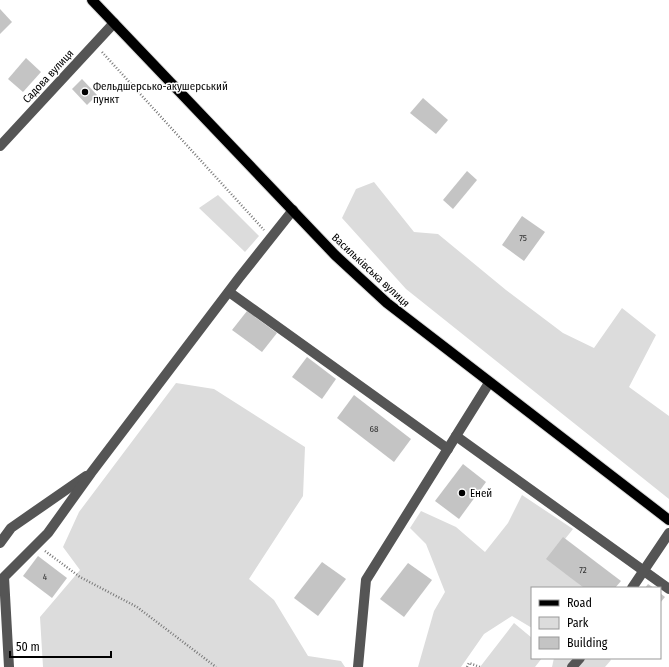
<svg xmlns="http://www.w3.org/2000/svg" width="669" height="667" viewBox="0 0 669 667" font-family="'Fira Sans Condensed',sans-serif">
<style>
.green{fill:#dcdcdc}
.building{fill:#c4c4c4}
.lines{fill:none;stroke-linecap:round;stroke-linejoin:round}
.major-casing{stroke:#dbdbdb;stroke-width:12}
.path{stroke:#777;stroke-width:2.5;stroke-dasharray:1 2;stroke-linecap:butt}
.minor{stroke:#555;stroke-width:10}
.major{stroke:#000;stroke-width:10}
.poi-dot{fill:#000;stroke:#fff;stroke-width:1.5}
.labels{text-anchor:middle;stroke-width:3;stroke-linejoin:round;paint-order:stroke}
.number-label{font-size:9px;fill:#313131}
.street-label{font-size:11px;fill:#000;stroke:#fff}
.poi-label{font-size:11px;fill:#000;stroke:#fff;text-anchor:start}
</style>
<rect width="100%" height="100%" fill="#fff"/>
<!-- green -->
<g class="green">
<polygon points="374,182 414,232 438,234 506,290 563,333 594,348 622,308 656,335 629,387 669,416 669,499 406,289 342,218 356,189"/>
<polygon points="218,195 259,236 245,252 199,208"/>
<polygon points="176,383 214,389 305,447 303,496 249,579 274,600 308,656 341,661 345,667 43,667 40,617 80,570 63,547 79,512"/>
<polygon points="522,495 573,529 549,559 584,588 532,588 532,628 512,616 484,634 461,667 418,667 434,611 445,592 426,544 410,528 421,511 456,527 485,552 508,523"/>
<polygon points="514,623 532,638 532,658 542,658 535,667 480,667"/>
<polygon points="554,658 609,658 611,660 605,667 552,667"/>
</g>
<!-- building -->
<g class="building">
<polygon points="0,9 12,22 0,34"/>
<polygon points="26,58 41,72 23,92 8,79"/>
<polygon points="82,79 97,95 87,105 72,89"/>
<polygon points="423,98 448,120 436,134 410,113"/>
<polygon points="467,171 477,180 453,209 443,200"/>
<polygon points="522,216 545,232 524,261 502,245"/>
<polygon points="247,311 277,333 262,352 232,330"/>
<polygon points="307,357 336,379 322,399 292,377"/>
<polygon points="354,395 411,439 394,462 337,418"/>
<polygon points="463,464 486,482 459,519 435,501"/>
<polygon points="563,537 621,581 615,588 584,588 546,559"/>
<polygon points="38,556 67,578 52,598 23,576"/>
<polygon points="322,562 346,579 318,616 294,598"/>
<polygon points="408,563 432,580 404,617 380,599"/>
<polygon points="648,584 654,588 645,588"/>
<polygon points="660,593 665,597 660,603"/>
</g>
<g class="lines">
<!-- major casing -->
<g class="major-casing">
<polyline id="major" points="92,0 335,255 387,303 669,520"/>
</g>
<!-- path -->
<g class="path">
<polyline points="102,52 264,230"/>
<polyline points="45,551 80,577 137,607 216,667"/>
<polyline points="467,667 469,663 480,667"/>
</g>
<!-- minor -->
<g class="minor">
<polyline points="0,146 114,23"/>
<polyline points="229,292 448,449"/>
<polyline points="456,436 669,589"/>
<polyline points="0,543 11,528 86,476"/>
<polyline points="632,588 669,533"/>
<polyline points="9,667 4,577 48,533 91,473 239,278 293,210"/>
<polyline points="358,667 366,580 489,383"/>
<polyline points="572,667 580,658"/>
</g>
<!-- major -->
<use href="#major" class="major"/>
</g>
<!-- markers -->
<g class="poi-dot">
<circle cx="85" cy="92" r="4"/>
<circle cx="462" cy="493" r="4"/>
</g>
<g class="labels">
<!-- number labels -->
<g class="number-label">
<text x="523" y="241">75</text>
<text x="374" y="432">68</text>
<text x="583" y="573">72</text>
<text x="45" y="580">4</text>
</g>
<!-- street labels -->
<g class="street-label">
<text transform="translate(48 76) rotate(-47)" y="4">Садова вулиця</text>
<text transform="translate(371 270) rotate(43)" y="4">Васильківська вулиця</text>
</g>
<!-- poi labels -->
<g class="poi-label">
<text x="93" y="90">Фельдшерсько-акушерський<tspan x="93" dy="13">пункт</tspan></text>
<text x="470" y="497">Еней</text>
</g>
</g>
<!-- legend -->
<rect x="531" y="587" width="130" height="72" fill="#ffffff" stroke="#999999"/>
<rect x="539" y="600" width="20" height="6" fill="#000000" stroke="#999999"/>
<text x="567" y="607" font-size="12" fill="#000000">Road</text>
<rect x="539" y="617" width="20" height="12" fill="#dcdcdc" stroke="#999999"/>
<text x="567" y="627" font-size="12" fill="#000000">Park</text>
<rect x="539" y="637" width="20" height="12" fill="#c4c4c4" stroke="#999999"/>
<text x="567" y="647" font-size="12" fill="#000000">Building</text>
<!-- scale -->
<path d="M10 651v6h101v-6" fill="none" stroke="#000000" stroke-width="2"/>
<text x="16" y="651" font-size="12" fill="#000000" stroke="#ffffff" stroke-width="3" paint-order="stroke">50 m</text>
</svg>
